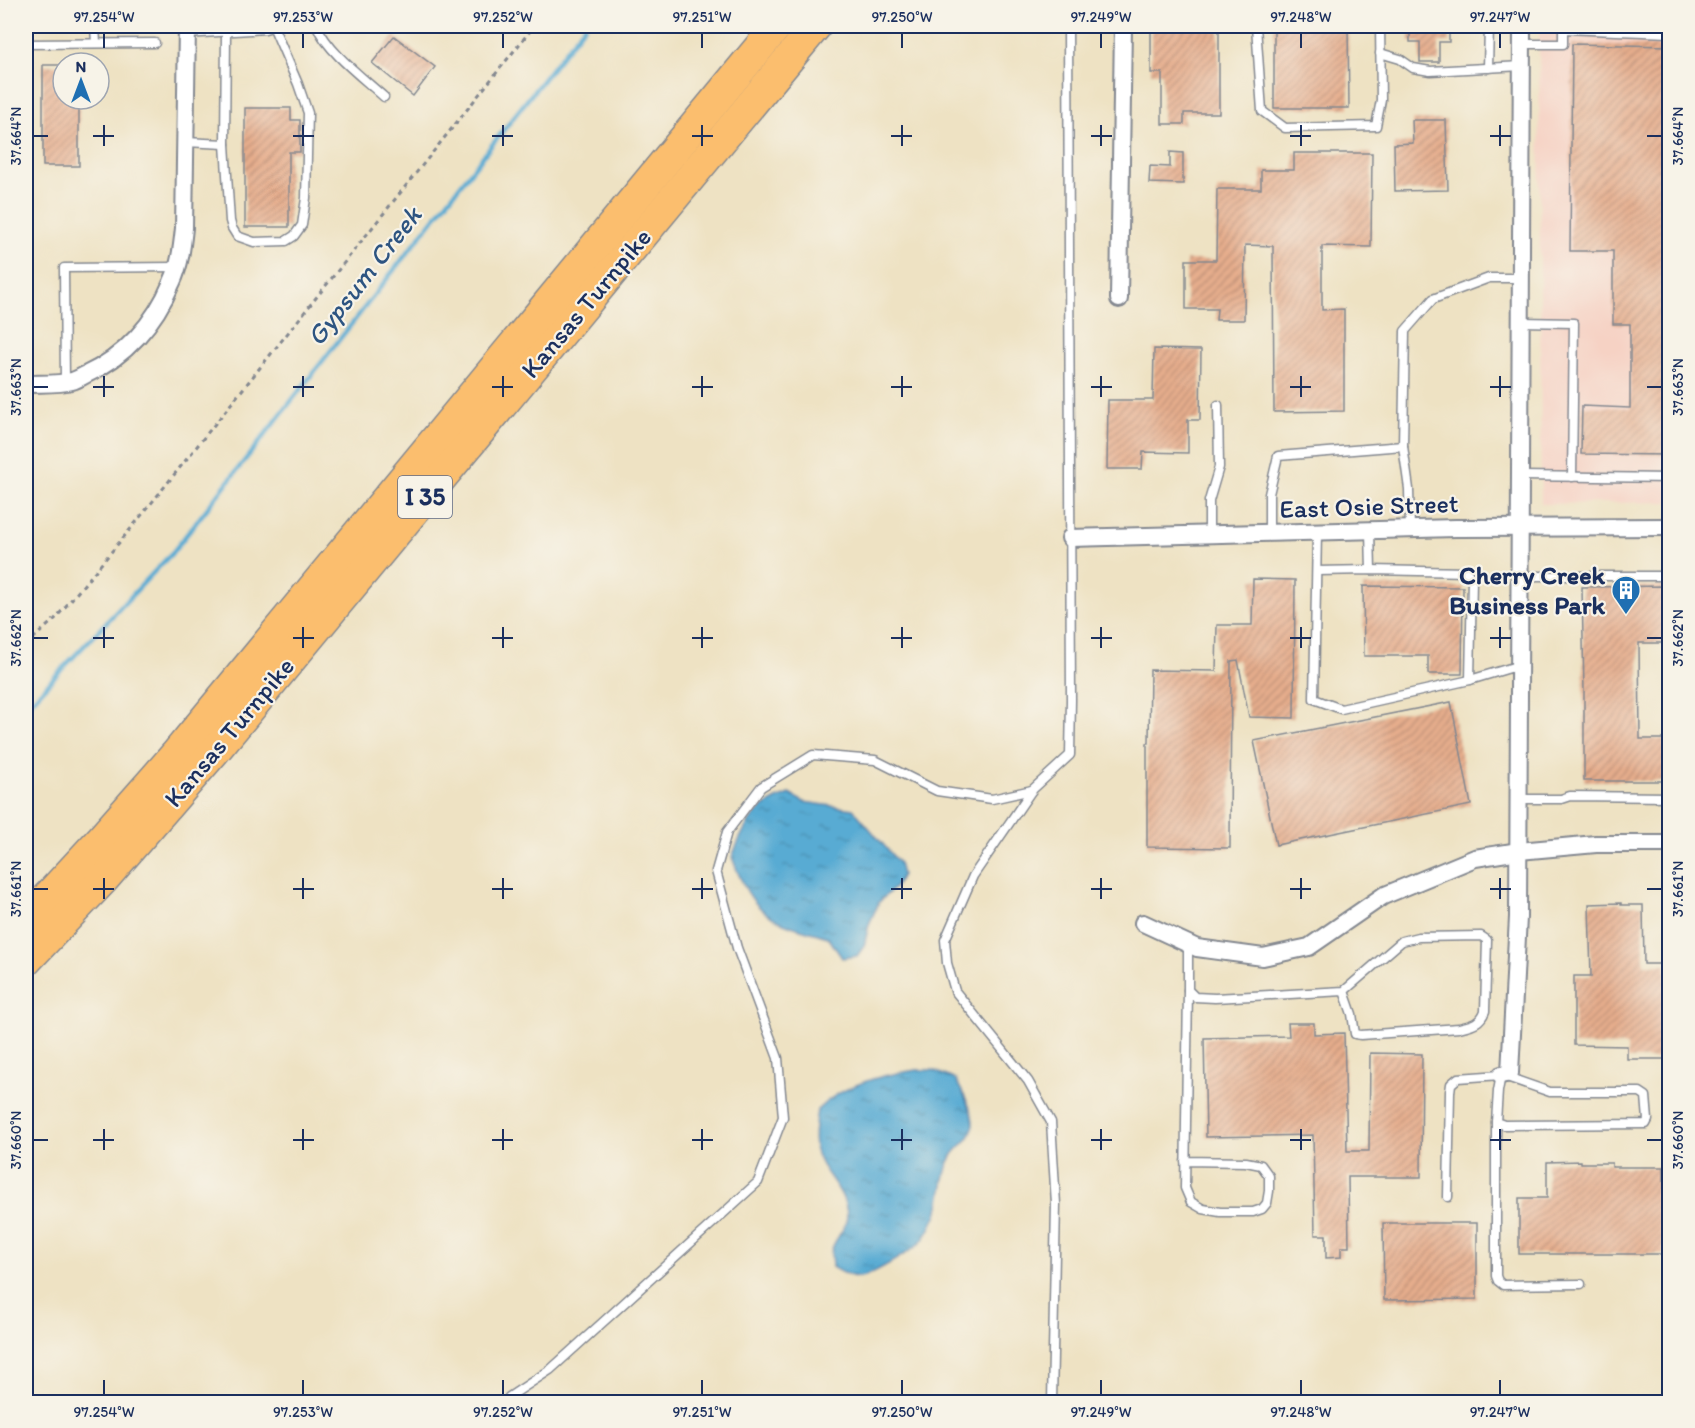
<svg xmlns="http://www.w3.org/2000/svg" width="1695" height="1428" viewBox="0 0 1695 1428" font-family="Itim,sans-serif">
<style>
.built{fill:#f6d2c4}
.water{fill:url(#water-ripples);stroke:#3a6d98;stroke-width:1.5}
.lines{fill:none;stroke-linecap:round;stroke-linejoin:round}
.stream{stroke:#58abd3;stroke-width:4.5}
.building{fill:url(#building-hatch)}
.service-casing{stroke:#848890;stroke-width:11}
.minor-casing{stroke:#848890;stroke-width:20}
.motorway-casing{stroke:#848890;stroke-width:33}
.path{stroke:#848890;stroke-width:3;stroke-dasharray:4.5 4.5;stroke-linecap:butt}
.service{stroke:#fff;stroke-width:8}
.minor{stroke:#fff;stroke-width:16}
.motorway{stroke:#fbbe6e;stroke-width:30}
.ticks{fill:none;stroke:#1b2f5e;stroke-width:2}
.labels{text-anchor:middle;stroke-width:4.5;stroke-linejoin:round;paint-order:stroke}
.shield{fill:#f7f3e8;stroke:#5d6a87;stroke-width:1.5}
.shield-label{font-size:24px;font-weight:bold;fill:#1b2f5e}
.street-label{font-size:26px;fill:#1b2f5e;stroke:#f7f3e8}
.poi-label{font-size:26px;font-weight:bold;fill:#1b2f5e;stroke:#f7f3e8;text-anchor:end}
.water-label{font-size:27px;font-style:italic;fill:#2d5481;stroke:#f7f3e8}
.neatline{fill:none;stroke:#1b2f5e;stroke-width:2}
.ticks-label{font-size:15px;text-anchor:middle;fill:#1b2f5e}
</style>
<defs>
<pattern id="water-ripples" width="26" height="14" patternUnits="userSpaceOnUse" patternTransform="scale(1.5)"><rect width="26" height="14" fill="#58abd3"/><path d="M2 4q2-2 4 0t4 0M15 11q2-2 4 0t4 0" fill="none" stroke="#488cae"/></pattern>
<pattern id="building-hatch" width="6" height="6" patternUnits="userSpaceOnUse" patternTransform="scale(1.5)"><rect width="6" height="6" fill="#e6ad8c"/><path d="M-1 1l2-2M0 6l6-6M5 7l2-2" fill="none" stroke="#ba8d76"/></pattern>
</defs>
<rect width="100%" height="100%" fill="#f7f3e8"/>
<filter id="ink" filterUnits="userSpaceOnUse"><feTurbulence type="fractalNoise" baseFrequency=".0167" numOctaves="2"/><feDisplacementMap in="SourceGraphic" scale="12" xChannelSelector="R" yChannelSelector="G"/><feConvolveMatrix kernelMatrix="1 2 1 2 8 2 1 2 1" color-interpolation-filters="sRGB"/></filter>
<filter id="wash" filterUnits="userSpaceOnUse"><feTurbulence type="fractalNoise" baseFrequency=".008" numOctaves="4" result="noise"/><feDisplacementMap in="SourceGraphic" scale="24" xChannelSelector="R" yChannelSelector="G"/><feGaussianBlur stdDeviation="1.35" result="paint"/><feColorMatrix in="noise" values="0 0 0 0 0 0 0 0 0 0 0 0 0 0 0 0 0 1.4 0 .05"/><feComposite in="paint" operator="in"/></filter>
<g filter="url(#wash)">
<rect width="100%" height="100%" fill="#eee2c3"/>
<!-- built -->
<polygon class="built" points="1539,26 1669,26 1669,502 1541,504"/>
<!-- water -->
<g class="water">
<path d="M789,794l15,8 49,7 46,54 3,12 -7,12 -16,15 -10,22 -5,22 -7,10 -15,2 -14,-21c-58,-16 -75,-21 -96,-80 13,-33 22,-51 57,-63z"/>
<path d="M917,1070h16l23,10c6,12 16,28 17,42 0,19 -13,21 -21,34 -10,17 -9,39 -15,58 -4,8 -9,21 -16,28 -8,8 -53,36 -63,35 -10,-1 -18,-5 -26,-10 0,-6 -2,-13 0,-18 4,-13 15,-20 15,-34 -1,-27 -27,-42 -32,-68 -2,-12 0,-25 2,-37 26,-26 64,-35 100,-40z"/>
</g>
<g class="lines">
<!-- stream -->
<polyline class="stream" points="26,707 173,552 585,26"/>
</g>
<g id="blocks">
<!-- building -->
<g class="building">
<polygon points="1151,26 1219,26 1219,113 1184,113 1184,124 1162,124 1162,73 1151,73"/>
<polygon points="1274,26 1348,26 1349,108 1274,108"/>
<polygon points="1410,26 1449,26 1449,42 1439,42 1439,62 1420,62 1420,42 1410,42"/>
<polygon points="394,36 435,67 413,96 372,63"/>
<polygon points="1572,44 1670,46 1670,455 1581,454 1582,406 1630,408 1630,324 1613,324 1613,251 1570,251"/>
<polygon points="43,65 63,65 63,99 79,99 79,166 43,166"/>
<polygon points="245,108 291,108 291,120 300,120 300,152 289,152 289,227 245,227"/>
<polygon points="1412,120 1446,120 1448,190 1395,191 1394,144 1413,143"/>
<polygon points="1170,152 1183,153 1183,184 1149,183 1150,166 1170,167"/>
<polygon points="1294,153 1372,153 1371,247 1322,246 1322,310 1344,309 1344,411 1274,412 1273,246 1245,245 1244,320 1216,320 1217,309 1186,309 1186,260 1216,260 1217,189 1261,189 1261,170 1294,170"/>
<polygon points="1154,349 1201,350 1200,420 1188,420 1188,453 1143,452 1142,469 1107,469 1108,400 1153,400"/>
<polygon points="1253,579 1295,580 1294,718 1249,717 1238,660 1231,661 1230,848 1147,847 1147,743 1149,743 1150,670 1216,671 1217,625 1252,625"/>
<polygon points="1363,586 1463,587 1462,674 1428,674 1428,656 1364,656"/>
<polygon points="1670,586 1670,643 1639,643 1640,739 1667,739 1667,781 1584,781 1584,691 1582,587"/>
<polygon points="1451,702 1471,805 1276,845 1254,741"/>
<polygon points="1621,903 1621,905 1643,905 1644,964 1666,964 1666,1059 1627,1059 1627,1046 1574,1045 1574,976 1591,976 1589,904"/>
<polygon points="1288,1023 1314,1023 1314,1034 1344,1033 1347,1151 1369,1151 1370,1053 1422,1054 1421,1177 1348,1177 1349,1247 1341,1247 1341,1257 1326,1258 1326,1235 1315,1235 1313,1135 1206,1137 1204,1038 1289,1036"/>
<polygon points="1581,1161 1581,1163 1612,1163 1612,1167 1664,1167 1664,1254 1519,1254 1519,1198 1547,1198 1547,1162"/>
<polygon points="1383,1223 1477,1223 1477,1299 1384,1300"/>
</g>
</g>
</g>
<g filter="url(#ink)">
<use href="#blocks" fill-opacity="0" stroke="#848890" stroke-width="1.5"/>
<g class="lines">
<!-- service casing -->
<g class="service-casing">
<g id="service">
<polyline points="95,26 96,43"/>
<path d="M317,26c11,26 45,51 67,71"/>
<polyline points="1256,26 1262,111 1285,128 1376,126 1381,100 1380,26"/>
<polyline points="186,34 265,29 275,26"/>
<polyline points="26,44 155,43"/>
<polyline points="1522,44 1563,44 1563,29 1670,33"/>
<polyline points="1380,53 1400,59 1413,68 1430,71 1522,66"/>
<polyline points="1488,68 1489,26"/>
<polyline points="185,142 225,144 226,33"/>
<polyline points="225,144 230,221 232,228 237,236 254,242 286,241 294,236 302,225 306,198 308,113 298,84 273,26"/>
<polyline points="1522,322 1574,323 1572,477"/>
<polyline points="65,382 64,268 177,267"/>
<polyline points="1521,476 1670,478"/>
<polyline points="1410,530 1409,489 1403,446 1405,331 1433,299 1489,278 1522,278"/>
<polyline points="1370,531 1371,570"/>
<polyline points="1317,532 1314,699 1341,709 1470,680 1520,665"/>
<polyline points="1269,534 1269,494 1278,456 1403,446"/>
<polyline points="1209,535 1209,501 1219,467 1218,405"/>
<polyline points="1317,571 1371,570 1467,572 1472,579 1470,680"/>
<polyline points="1521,576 1670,576"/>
<polyline points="1519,799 1561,799 1570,796 1670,797"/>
<path d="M1188,944v46l7,7 20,1 129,-7 58,-50 16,-4 63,-1 6,4 -2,71c-5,13 -14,14 -26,17l-98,7 -6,-1 -3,-20 -8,-23"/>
<polyline points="1496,1122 1496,1276 1498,1281 1503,1285 1581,1284"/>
<polyline points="1185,1161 1246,1162 1261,1165 1269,1176 1269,1191 1267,1203 1262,1209 1253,1212 1220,1212 1203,1209 1191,1202 1185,1188 1188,990"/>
<polyline points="1448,1197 1450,1092 1451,1084 1458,1078 1501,1075 1550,1092 1640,1092 1646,1096 1648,1120 1646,1124 1504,1125 1496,1122 1498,1091 1501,1075"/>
<polyline points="508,1402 509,1397 550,1370 758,1182 783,1117 778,1058 737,948 716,871 727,832 761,787 813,755 875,760 937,791 992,799 1032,790"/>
<polyline points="1052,1402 1056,1204 1051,1122 1028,1081 955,991 947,963 945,940 973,876 1032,790 1070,755 1071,700 1068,26"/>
</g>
</g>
<!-- minor casing -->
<g class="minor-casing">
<g id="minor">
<polyline points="1119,299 1123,26"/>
<path d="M26,384c14,-1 32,1 46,-3 4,-1 9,-4 13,-6 40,-18 70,-52 87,-93 8,-17 10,-35 12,-54l3,-202"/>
<polyline points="1070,538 1456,528 1670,527"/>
<polyline points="1143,923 1197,948 1263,957 1309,947 1383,896 1475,858 1519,851 1596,844 1670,844"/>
<polyline points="1501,1075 1510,1073 1518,917 1522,26"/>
</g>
</g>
<!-- motorway casing -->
<g class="motorway-casing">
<g id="motorway">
<polyline points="26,920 102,838 175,755 777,26"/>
<polyline points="26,961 104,879 214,752 816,26"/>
</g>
</g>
<!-- path -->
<polyline class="path" points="26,645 55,619 133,526 534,26"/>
<!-- service -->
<use href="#service" class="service"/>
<!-- minor -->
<use href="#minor" class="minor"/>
<!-- motorway -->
<use href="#motorway" class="motorway"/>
</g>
</g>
<!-- ticks -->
<path class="ticks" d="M104,33v15M303,33v15M503,33v15M702,33v15M902,33v15M1101,33v15M1301,33v15M1500,33v15M104,125v21M303,125v21M503,125v21M702,125v21M902,125v21M1101,125v21M1301,125v21M1500,125v21M33,136h15M93,136h21M293,136h21M492,136h21M692,136h21M891,136h21M1091,136h21M1290,136h21M1490,136h21M1647,136h15M104,376v21M303,376v21M503,376v21M702,376v21M902,376v21M1101,376v21M1301,376v21M1500,376v21M33,387h15M93,387h21M293,387h21M492,387h21M692,387h21M891,387h21M1091,387h21M1290,387h21M1490,387h21M1647,387h15M104,627v21M303,627v21M503,627v21M702,627v21M902,627v21M1101,627v21M1301,627v21M1500,627v21M33,638h15M93,638h21M293,638h21M492,638h21M692,638h21M891,638h21M1091,638h21M1290,638h21M1490,638h21M1647,638h15M104,878v21M303,878v21M503,878v21M702,878v21M902,878v21M1101,878v21M1301,878v21M1500,878v21M33,889h15M93,889h21M293,889h21M492,889h21M692,889h21M891,889h21M1091,889h21M1290,889h21M1490,889h21M1647,889h15M104,1129v21M303,1129v21M503,1129v21M702,1129v21M902,1129v21M1101,1129v21M1301,1129v21M1500,1129v21M33,1140h15M93,1140h21M293,1140h21M492,1140h21M692,1140h21M891,1140h21M1091,1140h21M1290,1140h21M1490,1140h21M1647,1140h15M104,1380v15M303,1380v15M503,1380v15M702,1380v15M902,1380v15M1101,1380v15M1301,1380v15M1500,1380v15"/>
<!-- icons -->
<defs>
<g id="building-pin" transform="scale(1.5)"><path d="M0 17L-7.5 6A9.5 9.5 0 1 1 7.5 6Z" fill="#1f6fb2" stroke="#f7f3e8"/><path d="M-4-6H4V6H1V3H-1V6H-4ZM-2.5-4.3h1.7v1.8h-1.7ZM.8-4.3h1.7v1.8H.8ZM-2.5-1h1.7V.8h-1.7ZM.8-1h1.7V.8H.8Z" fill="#fff"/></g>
</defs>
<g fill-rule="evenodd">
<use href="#building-pin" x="1626" y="590"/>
</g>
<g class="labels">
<!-- shield labels -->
<rect class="shield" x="398" y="476" width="54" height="42" rx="4.5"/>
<g class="shield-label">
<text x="425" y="505">I 35</text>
</g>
<!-- street labels -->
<g class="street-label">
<text transform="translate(586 303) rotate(-50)" y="9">Kansas Turnpike</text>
<text transform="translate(1369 506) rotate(-2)" y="9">East Osie Street</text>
<text transform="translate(229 732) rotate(-50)" y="9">Kansas Turnpike</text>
</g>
<!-- poi labels -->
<g class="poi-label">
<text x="1605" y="584">Cherry Creek<tspan x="1605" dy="30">Business Park</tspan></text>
</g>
<!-- water labels -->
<g class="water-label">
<text transform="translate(364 276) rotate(-52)" y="9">Gypsum Creek</text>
</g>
</g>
<!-- margin -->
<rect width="1695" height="1428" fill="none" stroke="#f7f3e8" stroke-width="66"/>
<!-- north arrow -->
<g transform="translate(81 81)"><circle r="28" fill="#f7f3e8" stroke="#9fa5b1" stroke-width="1.5"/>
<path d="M0-4.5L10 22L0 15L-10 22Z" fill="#1f6fb2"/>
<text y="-9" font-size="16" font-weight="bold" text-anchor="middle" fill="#1b2f5e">N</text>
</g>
<rect x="33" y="33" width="1629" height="1362" class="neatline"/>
<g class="ticks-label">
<text x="104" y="22">97.254°W</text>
<text x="303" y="22">97.253°W</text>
<text x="503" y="22">97.252°W</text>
<text x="702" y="22">97.251°W</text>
<text x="902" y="22">97.250°W</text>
<text x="1101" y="22">97.249°W</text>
<text x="1301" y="22">97.248°W</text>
<text x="1500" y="22">97.247°W</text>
<text transform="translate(16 136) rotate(-90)" y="5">37.664°N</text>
<text transform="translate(1678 136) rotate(-90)" y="5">37.664°N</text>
<text transform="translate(16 387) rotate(-90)" y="5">37.663°N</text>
<text transform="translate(1678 387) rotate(-90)" y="5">37.663°N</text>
<text transform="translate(16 638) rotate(-90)" y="5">37.662°N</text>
<text transform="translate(1678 638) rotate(-90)" y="5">37.662°N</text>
<text transform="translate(16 889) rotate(-90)" y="5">37.661°N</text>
<text transform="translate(1678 889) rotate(-90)" y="5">37.661°N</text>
<text transform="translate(16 1140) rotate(-90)" y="5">37.660°N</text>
<text transform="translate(1678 1140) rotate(-90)" y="5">37.660°N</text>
<text x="104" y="1417">97.254°W</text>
<text x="303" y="1417">97.253°W</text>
<text x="503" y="1417">97.252°W</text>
<text x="702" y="1417">97.251°W</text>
<text x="902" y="1417">97.250°W</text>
<text x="1101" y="1417">97.249°W</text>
<text x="1301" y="1417">97.248°W</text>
<text x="1500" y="1417">97.247°W</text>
</g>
</svg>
